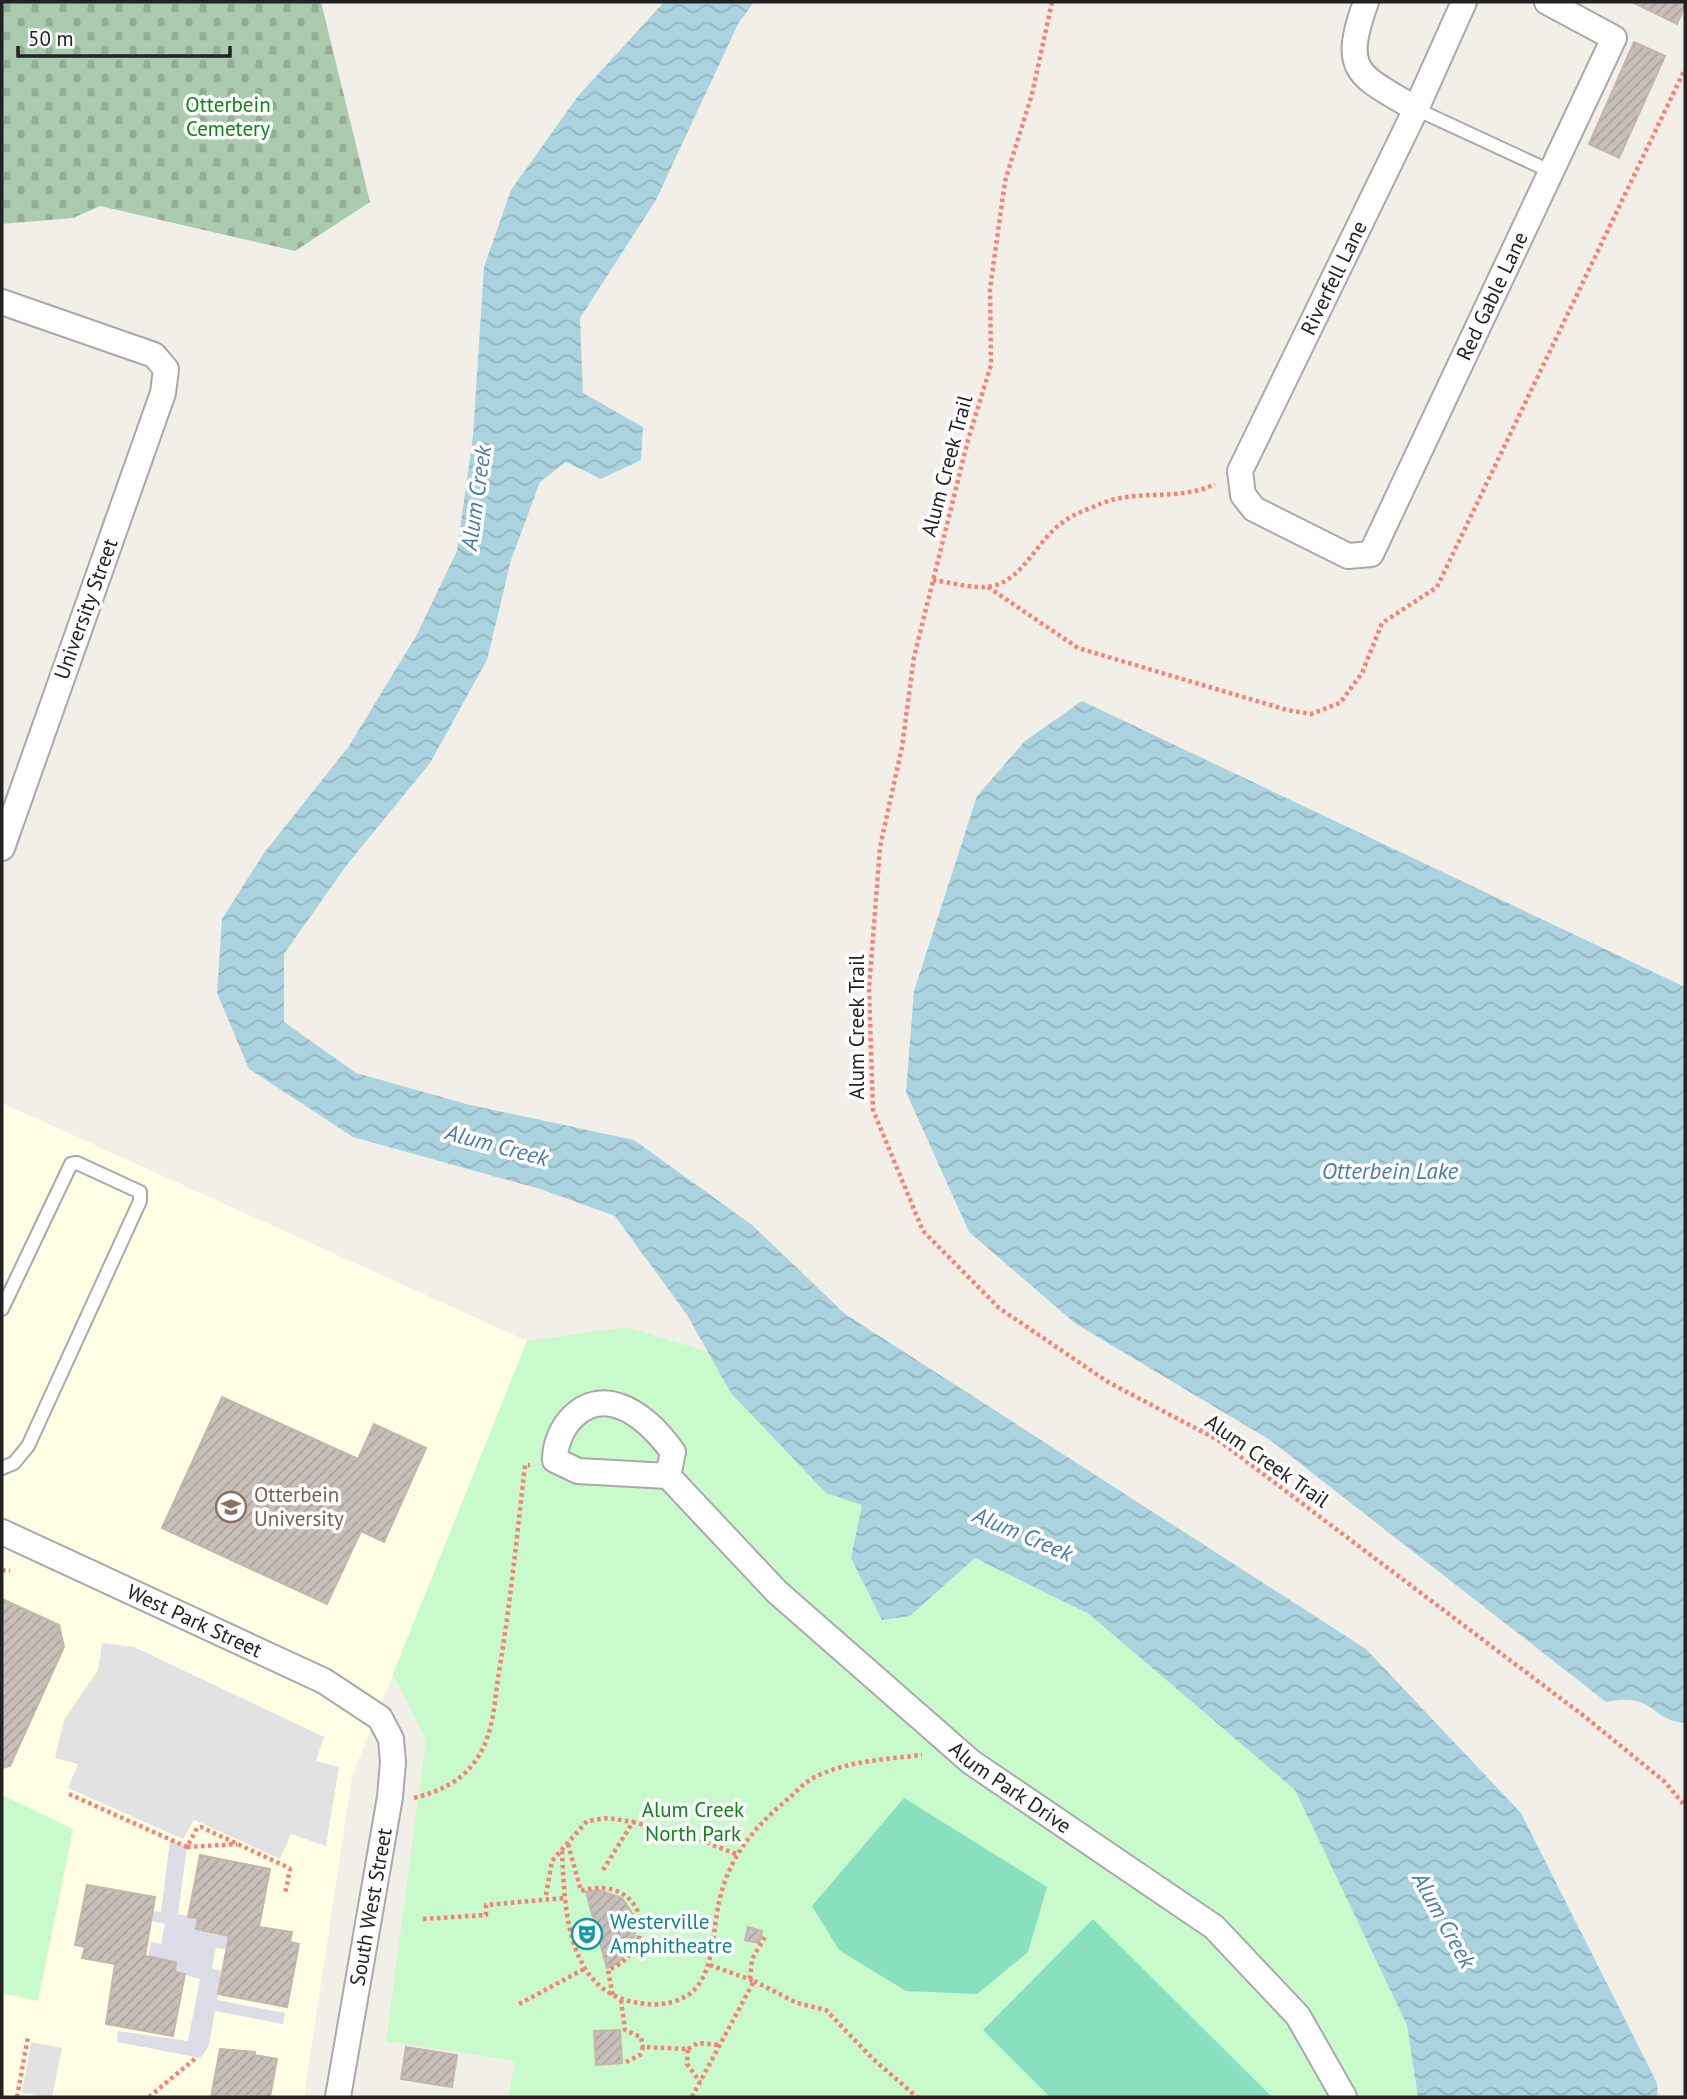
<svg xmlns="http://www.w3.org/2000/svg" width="1687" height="2099" viewBox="0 0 1687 2099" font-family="'PT Sans',sans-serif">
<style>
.education{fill:#ffffe5}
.cemetery{fill:url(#cemetery-stones)}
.park{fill:#c8facc}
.pitch{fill:#88e0be}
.parking{fill:#e2e2e2}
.plaza{fill:#dddde8}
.water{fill:url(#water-waves)}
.building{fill:url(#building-hatch);stroke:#c4b6ab;stroke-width:2}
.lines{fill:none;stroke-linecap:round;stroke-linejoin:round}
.lane-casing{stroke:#a9a9a9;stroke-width:16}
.street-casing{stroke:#a9a9a9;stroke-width:28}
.path{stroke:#fa8072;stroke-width:4.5;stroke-dasharray:3.5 3.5;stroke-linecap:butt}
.lane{stroke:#fff;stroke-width:12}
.street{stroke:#fff;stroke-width:24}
.labels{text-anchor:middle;stroke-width:7;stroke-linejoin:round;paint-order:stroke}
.park-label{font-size:21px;fill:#0c8416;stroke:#fff}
.street-label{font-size:21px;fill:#222;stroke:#fff}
.education-label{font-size:21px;fill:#785e54;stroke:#fff;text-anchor:start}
.culture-label{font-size:21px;fill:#0d838f;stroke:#fff;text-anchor:start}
.water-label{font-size:23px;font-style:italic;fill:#4a7aab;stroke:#fff}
</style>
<defs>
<pattern id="cemetery-stones" width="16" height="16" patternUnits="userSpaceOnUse" patternTransform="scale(1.75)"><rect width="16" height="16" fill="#aacbaf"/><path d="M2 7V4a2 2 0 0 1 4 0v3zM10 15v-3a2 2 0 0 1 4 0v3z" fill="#92ae96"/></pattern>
<pattern id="water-waves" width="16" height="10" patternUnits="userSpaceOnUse" patternTransform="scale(1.75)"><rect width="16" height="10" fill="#aad3df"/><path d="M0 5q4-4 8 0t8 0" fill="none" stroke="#92b5bf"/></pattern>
<pattern id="building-hatch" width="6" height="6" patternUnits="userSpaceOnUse" patternTransform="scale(1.75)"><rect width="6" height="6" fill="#c7bfb8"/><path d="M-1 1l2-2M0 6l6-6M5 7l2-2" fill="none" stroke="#aba49e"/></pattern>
</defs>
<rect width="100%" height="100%" fill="#f2efe9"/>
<!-- education -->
<polygon class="education" points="2,1103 527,1341 352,1776 304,2097 2,2097 2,1993 38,2001 73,1830 2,1795"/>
<!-- cemetery -->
<polygon class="cemetery" points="2,2 321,2 370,202 295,251 100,206 73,218 2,224"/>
<!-- park -->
<g class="park">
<polygon points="626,1327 843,1393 862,1505 851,1558 910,1616 975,1558 1089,1614 1295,1790 1407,2025 1418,2097 508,2097 515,2061 386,2041 426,1740 393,1674 527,1341"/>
<polygon points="2,1795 73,1829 38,2001 2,1993"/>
</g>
<!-- pitch -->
<g class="pitch">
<polygon points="904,1798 1047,1887 1028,1952 977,1994 906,1991 839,1950 812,1906"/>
<polygon points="1093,1919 1272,2097 1050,2097 983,2030"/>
</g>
<!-- parking -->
<g class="parking">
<polygon points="102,1643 134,1647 324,1737 316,1761 339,1767 326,1846 291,1834 280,1859 194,1820 183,1839 68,1788 78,1764 55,1758 64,1720 98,1670"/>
<polygon points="31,2042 62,2048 52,2097 22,2093"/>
</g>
<!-- plaza -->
<polygon class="plaza" points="170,1840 187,1847 178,1914 198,1918 197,1929 229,1936 227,1949 216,1948 212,1968 221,1971 217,2000 285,2013 283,2024 215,2011 209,2045 201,2058 117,2042 118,2031 188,2041 200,1979 175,1972 176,1962 148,1957 151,1942 161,1944 165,1924 151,1921 153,1911 161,1912"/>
<!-- water -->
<g class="water">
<polygon points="664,2 754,2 738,24 656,200 580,318 583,393 643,427 641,460 601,479 566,462 540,482 511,560 487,660 430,763 346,866 284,954 284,1022 356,1073 470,1105 634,1140 752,1225 845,1314 1366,1649 1521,1813 1657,2083 1658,2097 1418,2097 1407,2025 1295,1790 1089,1614 975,1558 910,1616 882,1620 851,1558 862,1505 826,1493 731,1393 687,1315 615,1216 540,1189 353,1137 249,1069 217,993 222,919 264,853 349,746 416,636 457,551 473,436 484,267 511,190 578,96"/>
<path d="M1082,701l603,286v736c-37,-3 -29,-31 -79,-21l-336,-262 -194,-116 -107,-92 -63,-140 8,-101 63,-195 48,-55z"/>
</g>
<!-- building -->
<g class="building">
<polygon points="1632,2 1685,2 1685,6 1677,24"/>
<polygon points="1634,42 1665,56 1619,158 1589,144"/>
<polygon points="222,1397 358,1459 374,1424 426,1448 384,1542 361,1531 327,1604 162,1528"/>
<polygon points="2,1599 59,1625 64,1647 10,1766 2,1768"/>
<polygon points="200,1855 270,1869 259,1927 292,1932 290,1942 299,1944 287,2007 218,1994 229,1936 196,1929 198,1918 188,1917"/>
<polygon points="87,1885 155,1897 145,1956 176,1962 175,1972 185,1974 173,2036 106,2024 115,1964 82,1958 85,1947 75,1945"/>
<polygon points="598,1890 622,1898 636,1919 634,1944 618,1963 607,1968 586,1892"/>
<polygon points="748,1927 762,1931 759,1943 745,1940"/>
<polygon points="620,2030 622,2063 596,2065 594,2031"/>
<polygon points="406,2047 457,2055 452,2087 401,2079"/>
<polygon points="220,2049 255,2052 255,2055 277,2059 270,2097 211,2097"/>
</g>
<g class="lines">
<!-- lane casing -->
<g class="lane-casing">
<g id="lane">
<polyline points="1416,109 1552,172"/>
<polyline points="2,1309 71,1164 77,1163 140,1192 140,1201 28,1446 14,1463 2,1468"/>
</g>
</g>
<!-- street casing -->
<g class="street-casing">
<g id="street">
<path d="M1366,2c-26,71 -7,73 50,107"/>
<path id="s1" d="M1464,2l-48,107 -176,362 3,24 11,14 94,47 23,-2 243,-516 -67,-36"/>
<polyline points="2,302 154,355 166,369 163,393 2,848"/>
<path id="s2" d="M668,1476l5,-24c-14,-19 -31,-38 -54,-46 -36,-13 -64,22 -64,54l23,11 90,5 109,116 194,170 243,165 84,89 46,81"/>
<path id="s3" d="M2,1532l322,149 56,37 11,21 2,23 -3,35 -52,300"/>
</g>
</g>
<!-- path -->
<g class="path">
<polyline points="1052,2 1032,94 1005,181 990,289 991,365 968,440 914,657 902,747 880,847 869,989 873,1110 923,1231 999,1308 1108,1382 1218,1440 1584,1716 1665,1782 1685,1806"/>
<path d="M933,580c17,2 42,10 59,6 33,-7 45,-48 74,-66 10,-7 23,-11 34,-16 38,-16 79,-2 115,-20"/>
<polyline points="988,587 1078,648 1287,710 1311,714 1340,703 1362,673 1382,623 1437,587 1685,69"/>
<polyline points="2,1570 10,1571"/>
<polyline points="69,1794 187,1847 197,1828 201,1827 285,1866 290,1869 285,1894"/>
<path d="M414,1798c26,-7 47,-16 62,-38 17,-24 18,-54 22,-82 12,-71 19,-142 27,-213h5"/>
<path d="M568,1844l13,47c61,-19 84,55 27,79l5,27"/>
<polyline points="187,1847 237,1844"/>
<path d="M562,1851c3,63 5,147 85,153 16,2 38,-3 49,-16 18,-21 17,-59 23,-86 10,-45 34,-74 69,-103 8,-7 16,-16 25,-21 32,-17 74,-19 109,-23"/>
<polyline points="603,1870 633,1822 695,1838 736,1854"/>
<polyline points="546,1895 552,1861 587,1821 608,1818 633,1822"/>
<polyline points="423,1919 486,1915 486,1905 564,1898"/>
<polyline points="750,1979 752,1959 765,1937 761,1936"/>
<polyline points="754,1981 797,2003 826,2010 872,2058 917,2097"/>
<polyline points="621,2000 625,2030 641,2037 643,2047"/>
<polyline points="519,2004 586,1968"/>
<polyline points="688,2049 698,2043 720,2045"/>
<polyline points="626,2062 640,2055 643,2047 688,2049 687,2064 700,2082"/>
<polyline points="17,2097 28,2037"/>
<polyline points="149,2097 197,2057"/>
<polyline points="692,2097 754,1981 707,1964"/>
</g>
<!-- lane -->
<use href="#lane" class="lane"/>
<!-- street -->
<use href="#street" class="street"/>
</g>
<!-- icons -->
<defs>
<g id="university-ring" transform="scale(1.575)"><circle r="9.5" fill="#fff" stroke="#8d6e63" stroke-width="1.5"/><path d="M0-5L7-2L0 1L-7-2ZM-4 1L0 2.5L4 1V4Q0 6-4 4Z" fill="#8d6e63"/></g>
<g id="theatre-ring" transform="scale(1.575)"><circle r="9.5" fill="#fff" stroke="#0f9aa8" stroke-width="1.5"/><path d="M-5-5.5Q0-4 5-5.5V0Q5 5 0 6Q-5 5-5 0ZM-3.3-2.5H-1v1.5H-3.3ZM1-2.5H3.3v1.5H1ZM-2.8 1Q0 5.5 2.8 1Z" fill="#0f9aa8"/></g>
</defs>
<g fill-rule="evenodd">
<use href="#university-ring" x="231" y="1507"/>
<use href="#theatre-ring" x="587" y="1934"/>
</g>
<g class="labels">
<!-- park labels -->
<g class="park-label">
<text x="228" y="112">Otterbein<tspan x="228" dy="24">Cemetery</tspan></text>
<text x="693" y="1817">Alum Creek<tspan x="693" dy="24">North Park</tspan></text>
</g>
<!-- street labels -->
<g class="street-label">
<text transform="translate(1334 278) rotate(-64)" y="7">Riverfell Lane</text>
<text dy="7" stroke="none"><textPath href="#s1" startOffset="975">Red Gable Lane</textPath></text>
<text transform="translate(947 466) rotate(-75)" y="7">Alum Creek Trail</text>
<text transform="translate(86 609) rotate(-70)" y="7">University Street</text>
<text transform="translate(857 1027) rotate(-90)" y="7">Alum Creek Trail</text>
<text transform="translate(1267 1461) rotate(35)" y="7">Alum Creek Trail</text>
<text dy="7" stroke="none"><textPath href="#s3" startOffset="212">West Park Street</textPath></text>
<text dy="7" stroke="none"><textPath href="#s2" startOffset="774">Alum Park Drive</textPath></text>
<text transform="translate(371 1907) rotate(-80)" y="7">South West Street</text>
</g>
<!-- education labels -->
<g class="education-label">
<text x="254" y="1502">Otterbein<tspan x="254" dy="24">University</tspan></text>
</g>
<!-- culture labels -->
<g class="culture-label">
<text x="610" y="1929">Westerville<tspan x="610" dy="24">Amphitheatre</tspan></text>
</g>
<!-- water labels -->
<g class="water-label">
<text transform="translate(476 498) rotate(-82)" y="8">Alum Creek</text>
<text transform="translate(497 1145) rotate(15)" y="8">Alum Creek</text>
<text x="1390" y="1179">Otterbein Lake</text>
<text transform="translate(1023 1534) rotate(23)" y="8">Alum Creek</text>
<text transform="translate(1444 1920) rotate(61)" y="8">Alum Creek</text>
</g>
</g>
<!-- border -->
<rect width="1687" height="2099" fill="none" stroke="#222222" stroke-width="7"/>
<!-- scale -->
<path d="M18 46v10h212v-10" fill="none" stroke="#222222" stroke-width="3.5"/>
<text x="28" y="46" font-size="21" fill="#222222" stroke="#ffffff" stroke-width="5" paint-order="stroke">50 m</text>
</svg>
